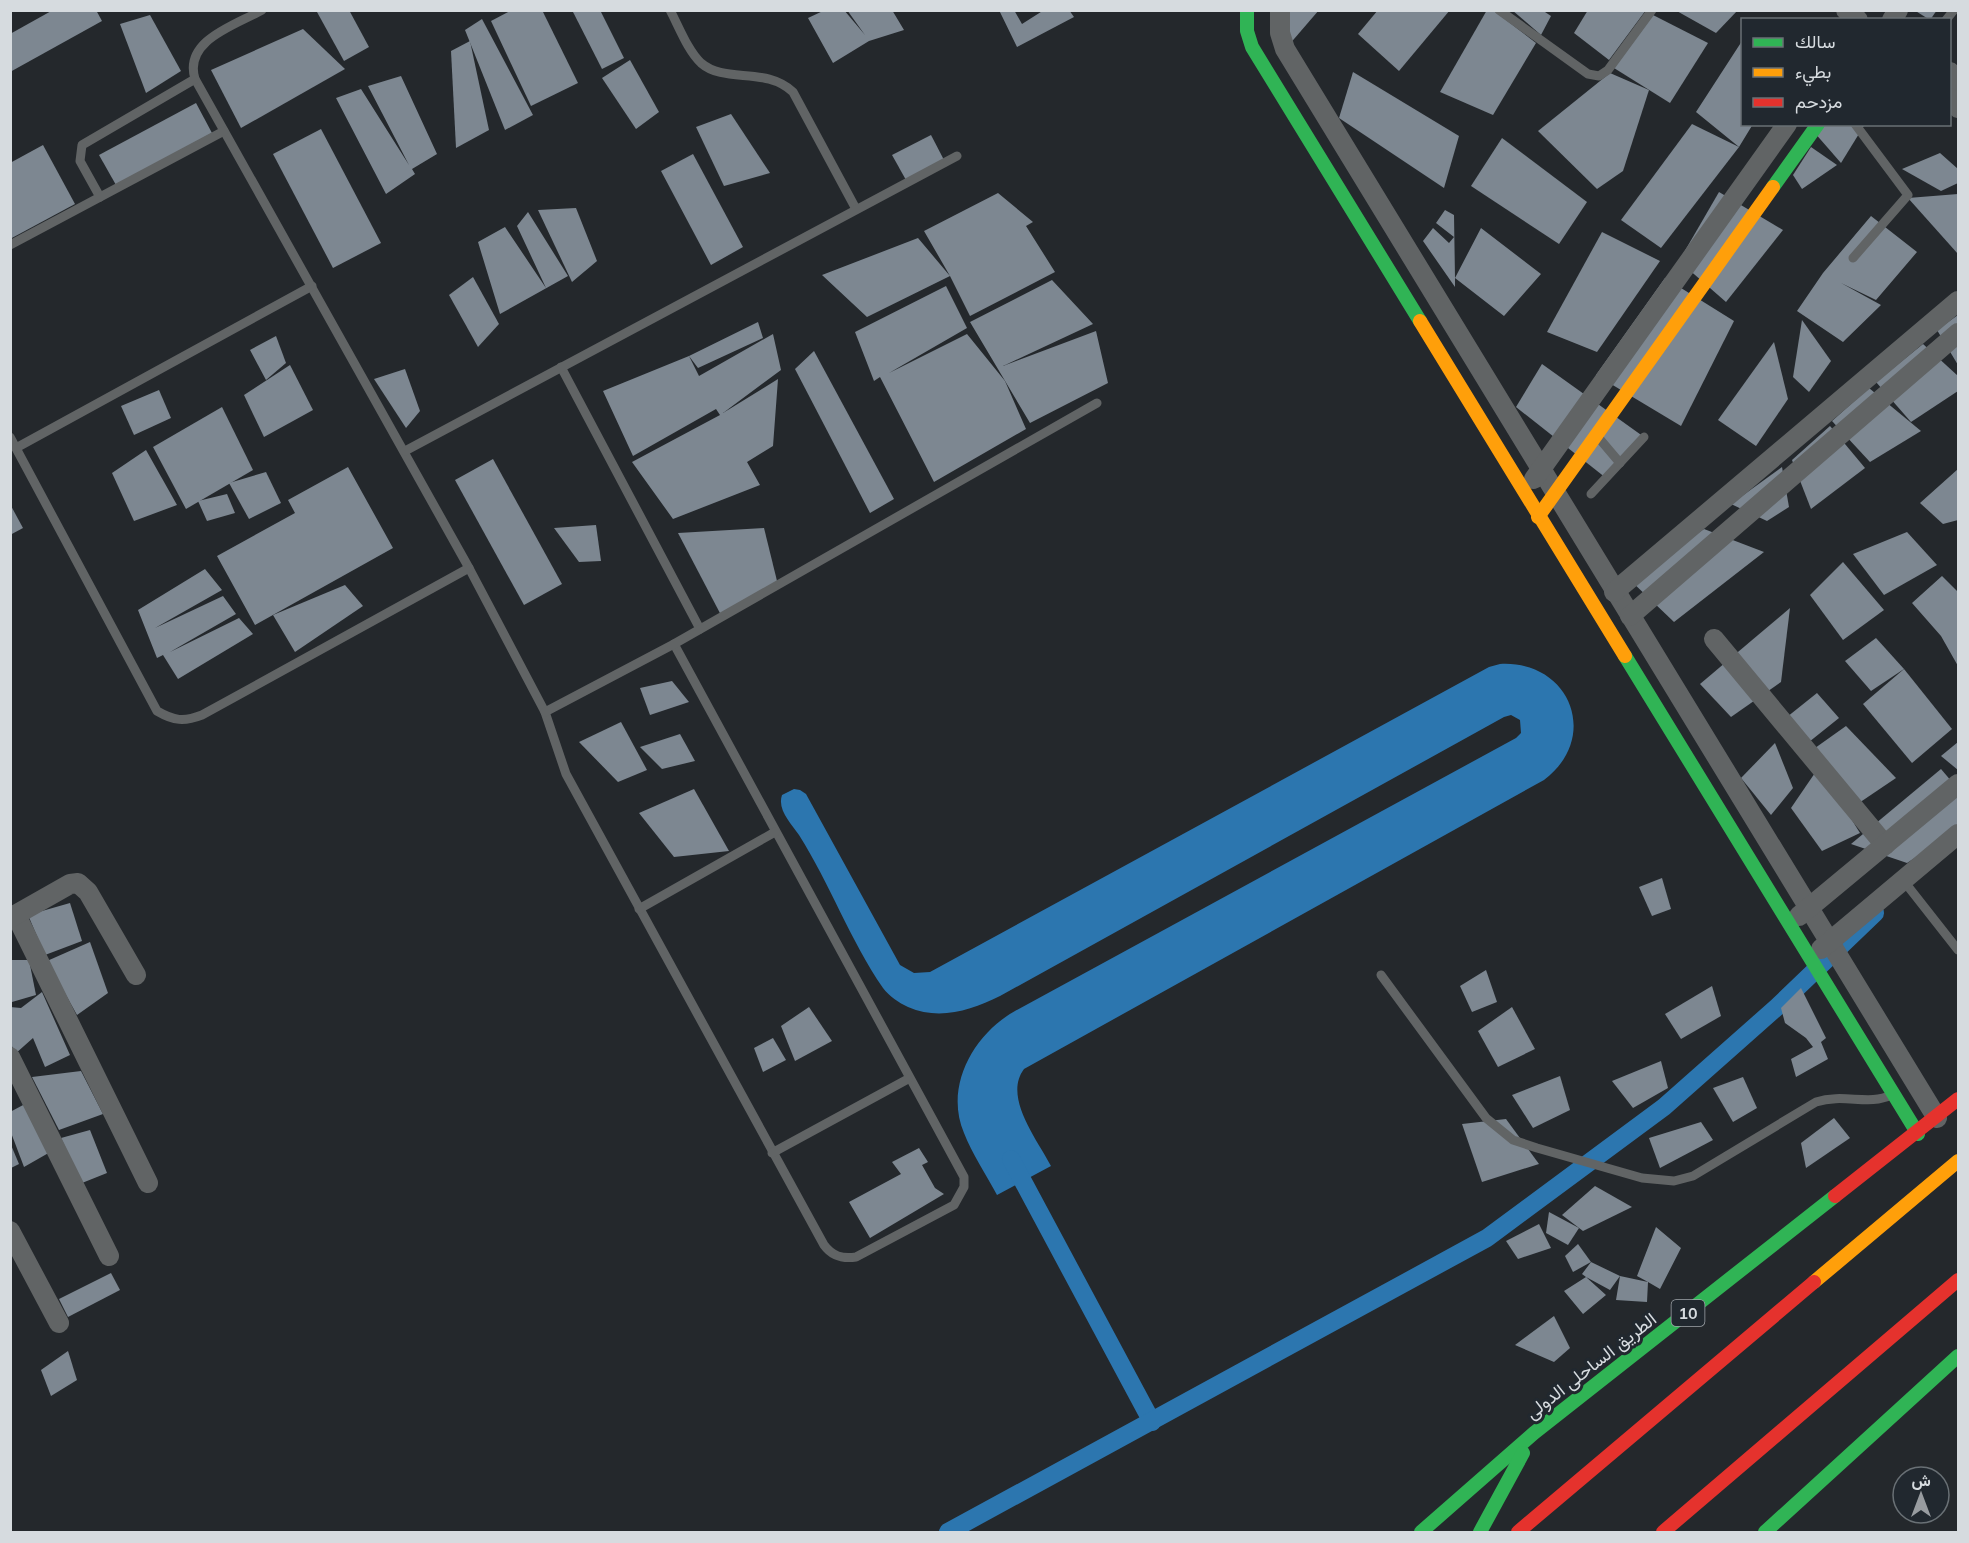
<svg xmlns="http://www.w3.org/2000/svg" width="1969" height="1543" viewBox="0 0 1969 1543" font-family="Mulish,Vazirmatn,sans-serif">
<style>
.water{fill:#2c76af}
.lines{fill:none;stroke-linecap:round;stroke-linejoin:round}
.canal{stroke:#2c76af;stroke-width:18}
.building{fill:#7d8791}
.lane{stroke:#616465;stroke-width:9}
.street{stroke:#616465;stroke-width:20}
.fast{stroke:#30b455;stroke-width:14}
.slow{stroke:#ff9f0a;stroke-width:14}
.jam{stroke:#e5322d;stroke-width:14}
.labels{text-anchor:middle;stroke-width:6;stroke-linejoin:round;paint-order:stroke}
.shield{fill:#21282f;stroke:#a0a5aa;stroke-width:1.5}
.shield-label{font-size:16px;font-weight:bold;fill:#d6dbdf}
.street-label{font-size:18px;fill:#d6dbdf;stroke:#21282f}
</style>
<rect width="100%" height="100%" fill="#24282c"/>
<!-- water -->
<path class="water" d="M1500,664c70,-4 101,73 44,116l-520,289c-21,28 13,70 27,97l-54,29c-11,-21 -25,-41 -33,-62 -20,-47 10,-99 51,-122l501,-273 5,-5 -1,-13 -9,-5 -7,2 -504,279c-29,14 -60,25 -92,11 -9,-4 -19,-11 -25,-19 -33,-48 -53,-104 -84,-153 -8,-12 -22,-25 -17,-40l12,-6 6,1 6,4 94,171 14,8 16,-1 559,-305z"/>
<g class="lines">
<!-- canal -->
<g class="canal">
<polyline points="1011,1159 1152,1422"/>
<polyline points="948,1532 1487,1238 1664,1107 1777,1007 1875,913"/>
</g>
</g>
<!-- building -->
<g class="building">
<polygon points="53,10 96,10 102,21 10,72 10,34"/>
<polygon points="319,10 349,10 369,47 344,61 317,12"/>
<polygon points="512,10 542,10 578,83 531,106 491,21"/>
<polygon points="572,10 600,10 624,58 602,69"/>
<polygon points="825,10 844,10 865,35 847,10 892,10 904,30 869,41 833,63 808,18"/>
<polygon points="999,10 1014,10 1022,24 1044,10 1069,10 1074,17 1017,47"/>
<polygon points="1283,10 1319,10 1288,46"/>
<polygon points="1378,10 1450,10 1399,71 1358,34"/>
<polygon points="1487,10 1493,10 1536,43 1493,115 1440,92"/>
<polygon points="1512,10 1542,10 1551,16 1541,35"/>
<polygon points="1588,10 1646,10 1609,60 1574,33"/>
<polygon points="1675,10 1738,10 1716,33"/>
<polygon points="1914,10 1937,10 1930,20"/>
<polygon points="150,15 181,71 146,93 120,24"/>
<polygon points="1653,15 1708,43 1670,103 1614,68"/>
<polygon points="482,19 533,115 505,130 465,30"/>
<polygon points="303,29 345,69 241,128 211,70"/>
<polygon points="470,41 489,130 456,148 451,51"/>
<polygon points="1742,41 1742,124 1753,124 1739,147 1696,112"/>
<polygon points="630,60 659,112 636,129 602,78"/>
<polygon points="1353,72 1459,136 1444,188 1339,118"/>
<polygon points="1610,73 1649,90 1623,171 1597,189 1538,131"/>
<polygon points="401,76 437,154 412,169 415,174 386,194 336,98 361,89 409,165 368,86"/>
<polygon points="196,103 212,133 116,185 99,155"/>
<polygon points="731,114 770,173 724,186 696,127"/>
<polygon points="1692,124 1739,147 1661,248 1621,220"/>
<polygon points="1807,124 1865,124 1841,163"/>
<polygon points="321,129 381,243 333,268 273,154"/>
<polygon points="931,135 944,160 906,180 892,155"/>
<polygon points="1502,138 1587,202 1559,244 1471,186"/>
<polygon points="43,145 75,204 10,239 10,163"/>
<polygon points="1811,147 1837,165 1802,189 1793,175"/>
<polygon points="1940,153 1958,169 1958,183 1941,191 1902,169"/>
<polygon points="693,154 743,247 711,265 661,171"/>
<polygon points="1719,192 1783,230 1726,302 1679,261"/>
<polygon points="998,193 1033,222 1026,226 1055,272 970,316 950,276 867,317 822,275 918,238 950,276 924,231"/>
<polygon points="1958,194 1958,254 1908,198"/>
<polygon points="576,208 597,261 572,282 538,210"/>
<polygon points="1445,210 1454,215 1455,278 1481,228 1541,274 1504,316 1455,278 1455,287 1423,241 1433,228 1449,243 1454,237 1436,223"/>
<polygon points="528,212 568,276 500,314 478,242 505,227 546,288 517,226"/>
<polygon points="1871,216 1917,252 1876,300 1841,283 1881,305 1843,342 1797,311 1823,273"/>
<polygon points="1602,232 1660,261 1597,352 1547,332"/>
<polygon points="473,277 499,324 478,347 449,295"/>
<polygon points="1665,278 1734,321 1681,426 1596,375"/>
<polygon points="1052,280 1093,324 1003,366 1096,331 1108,383 1030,423 970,322"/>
<polygon points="946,286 967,328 889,373 967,334 1005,381 1026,429 934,482 880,377 874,381 855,332"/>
<polygon points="1958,315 1958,365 1937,330"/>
<polygon points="1802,320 1831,361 1809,392 1793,377"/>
<polygon points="758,322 763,338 698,368 689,356 699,376 773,334 781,370 723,413 778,379 773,446 747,462 760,485 673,519 632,462 720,415 716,409 633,456 603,391 689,356"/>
<polygon points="276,336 286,363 266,380 250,350"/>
<polygon points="1774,342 1788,399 1756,446 1718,420"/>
<polygon points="1923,344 1958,376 1958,391 1911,422 1876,382"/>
<polygon points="814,351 894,499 870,513 795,369"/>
<polygon points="1542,364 1644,437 1606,478 1516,407"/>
<polygon points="290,365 313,410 264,437 244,395"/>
<polygon points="405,369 420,411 406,428 374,379"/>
<polygon points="1869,388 1921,431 1870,462 1832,421"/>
<polygon points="159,390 171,418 134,435 121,406"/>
<polygon points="222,407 253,470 186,509 153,447"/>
<polygon points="1830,426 1865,468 1811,509 1792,460"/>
<polygon points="146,450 177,505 134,521 112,473"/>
<polygon points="493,459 562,584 524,605 455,480"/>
<polygon points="348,467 393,548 255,625 217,556 295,513 288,500"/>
<polygon points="1782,467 1789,507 1767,521 1731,504"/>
<polygon points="1958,469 1958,520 1943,524 1920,503"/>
<polygon points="266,472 281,503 249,519 229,483"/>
<polygon points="227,494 235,513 207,521 198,501"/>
<polygon points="10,504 23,528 10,535"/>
<polygon points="596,525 601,561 579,562 554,528"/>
<polygon points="764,528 778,585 722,617 678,533"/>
<polygon points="1704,529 1764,552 1674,622 1629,579"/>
<polygon points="1907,532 1937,565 1884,595 1853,554"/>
<polygon points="1843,562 1884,610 1843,640 1810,595"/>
<polygon points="205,569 222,590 155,628 223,596 236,614 170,652 239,618 253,634 178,679 163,655 157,658 138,610"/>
<polygon points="1942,576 1958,592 1958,666 1941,636 1912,603"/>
<polygon points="345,585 363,606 295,652 273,615"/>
<polygon points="1790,608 1781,682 1731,717 1700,684"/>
<polygon points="1876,638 1904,669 1871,691 1845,661"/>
<polygon points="1904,669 1952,729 1912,763 1863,704"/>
<polygon points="672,681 689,702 650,715 640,688"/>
<polygon points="1817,693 1839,718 1809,742 1787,717"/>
<polygon points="621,722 647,770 618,782 579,742"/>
<polygon points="1846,726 1896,778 1853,807 1808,753"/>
<polygon points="680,734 695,761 662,769 640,747"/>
<polygon points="1958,742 1958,770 1941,756"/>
<polygon points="1775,743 1793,788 1771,815 1741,778"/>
<polygon points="1819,767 1860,833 1822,851 1791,808"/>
<polygon points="1941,769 1958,789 1958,830 1907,863 1851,844"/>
<polygon points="694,789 729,851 674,857 639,813"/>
<polygon points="1662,878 1671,909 1652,916 1639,887"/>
<polygon points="70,903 82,941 45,955 28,915"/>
<polygon points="90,942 108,993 77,1015 47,961"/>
<polygon points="10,960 29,960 36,995 12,1002"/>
<polygon points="1486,970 1497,1002 1472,1012 1460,986"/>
<polygon points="1712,986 1721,1016 1681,1039 1665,1014"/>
<polygon points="1801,988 1826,1038 1821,1042 1828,1059 1796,1077 1791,1059 1813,1047 1806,1038 1785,1023 1781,1008"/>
<polygon points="42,992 70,1055 45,1067 33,1038 15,1054 10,1041 10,1007 21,1008"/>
<polygon points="809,1007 832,1041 795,1061 781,1026"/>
<polygon points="1512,1007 1535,1049 1498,1067 1478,1031"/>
<polygon points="773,1038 786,1060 763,1072 754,1048"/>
<polygon points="1661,1061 1668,1088 1633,1108 1612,1081"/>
<polygon points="81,1071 103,1114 59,1130 32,1077"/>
<polygon points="1560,1076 1570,1110 1533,1128 1512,1095"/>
<polygon points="1743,1077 1757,1108 1733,1122 1713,1088"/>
<polygon points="25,1104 52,1151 24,1167 10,1130 10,1112"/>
<polygon points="1834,1118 1850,1138 1806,1168 1801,1143"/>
<polygon points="1506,1119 1539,1164 1482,1182 1462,1124"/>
<polygon points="1701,1122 1713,1140 1660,1168 1649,1138"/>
<polygon points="90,1130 107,1173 82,1183 61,1138"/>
<polygon points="11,1145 19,1164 11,1168"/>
<polygon points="919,1148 928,1162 922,1165 935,1188 944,1194 870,1238 849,1202 901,1174 892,1162"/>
<polygon points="1595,1186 1632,1207 1583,1231 1562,1215"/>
<polygon points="1549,1212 1579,1228 1568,1245 1546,1233"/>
<polygon points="1539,1224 1551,1248 1518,1259 1506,1241"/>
<polygon points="1656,1227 1681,1248 1660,1289 1648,1282 1647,1302 1616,1300 1620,1276 1610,1290 1586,1277 1606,1295 1583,1314 1564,1291 1586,1277 1582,1274 1591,1262 1620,1276 1648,1282 1637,1276"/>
<polygon points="1578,1244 1591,1262 1573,1272 1565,1256"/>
<polygon points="111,1273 120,1290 68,1317 59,1299"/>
<polygon points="1554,1316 1570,1348 1554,1362 1515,1345"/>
<polygon points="68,1351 77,1380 51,1396 41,1370"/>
</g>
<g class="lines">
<!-- lane -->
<g class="lane">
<path d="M262,10c-26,15 -79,30 -67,69l274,489 76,144 21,62 258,471c8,11 18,14 32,12l98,-52 10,-18v-10l-290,-533"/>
<path d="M670,10c9,17 18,41 31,53 24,21 65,3 92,29l63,117"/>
<polyline points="1499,10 1588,74 1599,76 1608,70 1652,10"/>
<polyline points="1946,20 1954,10"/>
<polyline points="100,197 80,161 82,145 195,79"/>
<polyline points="10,245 224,131"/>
<polyline points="1853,258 1908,195 1855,124"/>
<polyline points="561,367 700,629"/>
<path d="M10,437l147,274c17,10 27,11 45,4l267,-147"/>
<polyline points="1598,437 1620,463"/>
<polyline points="16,448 312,286"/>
<polyline points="405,451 957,156"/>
<polyline points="1591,494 1644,437"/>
<polyline points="545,712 674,644 1097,403"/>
<polyline points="1903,880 1958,950"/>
<polyline points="639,909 775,832"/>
<path d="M1381,975l105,143 27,22 24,8 105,30 32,3 19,-5 123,-74c28,-9 53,4 75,-7"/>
<polyline points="772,1153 908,1079"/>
</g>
<!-- street -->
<g class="street">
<polyline points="1280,10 1280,33 1285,49 1937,1118"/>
<polyline points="1846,10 1858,20"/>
<polyline points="1892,20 1898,10"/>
<polyline points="1950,72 1958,82"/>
<polyline points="1950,98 1958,108"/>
<polyline points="1534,479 1787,124"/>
<polyline points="1614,592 1958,301"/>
<polyline points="1630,616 1958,333"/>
<polyline points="1714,639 1885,845"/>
<polyline points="16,915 148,1183"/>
<polyline points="1799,916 1958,784"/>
<polyline points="10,918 70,884 78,883 88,892 136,975"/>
<polyline points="1821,949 1958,834"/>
<polyline points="10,1057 109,1256"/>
<polyline points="10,1231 59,1323"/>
</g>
<!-- fast -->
<g class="fast">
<polyline points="1247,10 1247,31 1252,47 1420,321"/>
<polyline points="1773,187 1818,124"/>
<polyline points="1625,656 1918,1134"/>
<polyline points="1421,1532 1534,1433 1835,1196"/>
<polyline points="1480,1532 1523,1453"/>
<polyline points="1765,1532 1958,1356"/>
</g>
<!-- slow -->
<g class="slow">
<polyline points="1420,321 1625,656"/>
<polyline points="1538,517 1773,187"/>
<polyline points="1814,1282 1958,1161"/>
</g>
<!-- jam -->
<g class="jam">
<polyline points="1835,1196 1958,1099"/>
<polyline points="1518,1532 1814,1282"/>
<polyline points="1663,1532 1958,1280"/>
</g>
</g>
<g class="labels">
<!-- shield labels -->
<rect class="shield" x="1671.5" y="1300" width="33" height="26" rx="4.5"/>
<g class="shield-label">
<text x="1688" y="1319">10</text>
</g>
<!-- street labels -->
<g class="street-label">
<text transform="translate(1591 1366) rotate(-38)" y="6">الطريق الساحلى الدولى</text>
</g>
</g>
<!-- border -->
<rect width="1969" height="1543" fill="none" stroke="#d6dbdf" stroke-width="24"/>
<!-- legend -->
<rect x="1741" y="18" width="210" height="108" fill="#21282f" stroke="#697075" stroke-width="1.5"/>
<rect x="1753" y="38" width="30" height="9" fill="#30b455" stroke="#697075" stroke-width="1.5"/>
<text x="1795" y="48" font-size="18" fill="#d6dbdf">سالك</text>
<rect x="1753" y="68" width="30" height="9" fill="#ff9f0a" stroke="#697075" stroke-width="1.5"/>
<text x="1795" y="78" font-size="18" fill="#d6dbdf">بطيء</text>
<rect x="1753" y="98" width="30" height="9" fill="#e5322d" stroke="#697075" stroke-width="1.5"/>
<text x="1795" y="108" font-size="18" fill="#d6dbdf">مزدحم</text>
<!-- north arrow -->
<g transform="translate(1921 1495)"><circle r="28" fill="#21282f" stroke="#697075" stroke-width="1.5"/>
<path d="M0-4.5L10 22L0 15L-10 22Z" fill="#989ca0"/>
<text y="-9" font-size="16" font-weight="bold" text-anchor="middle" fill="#d6dbdf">ش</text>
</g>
</svg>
